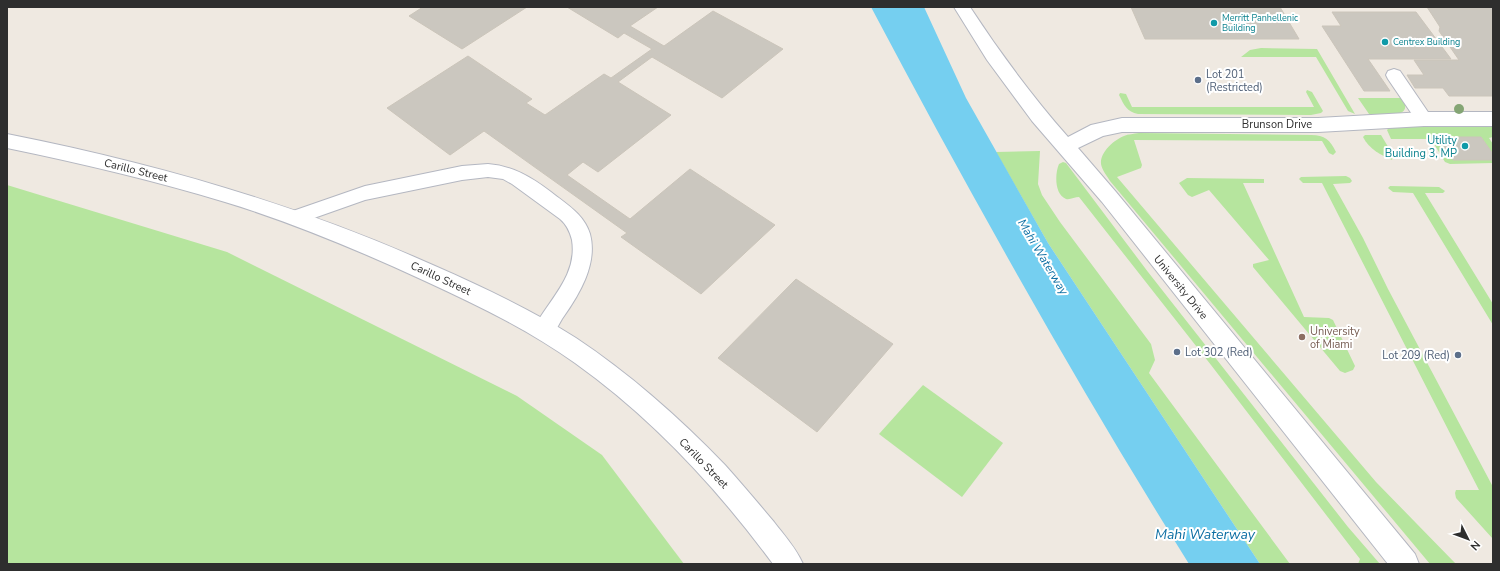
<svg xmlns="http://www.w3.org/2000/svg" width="1500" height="571" viewBox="0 0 1500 571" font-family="'Nunito Sans',sans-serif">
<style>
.green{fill:#b6e59e}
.water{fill:#75cff0}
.building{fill:#cbc7bf;stroke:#cbc5ba}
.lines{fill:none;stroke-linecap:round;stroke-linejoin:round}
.service-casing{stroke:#b4b7c1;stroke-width:2}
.pedestrian-casing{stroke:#b4b7c1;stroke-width:2}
.minor-casing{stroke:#b4b7c1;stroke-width:2}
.service{fill:#fff;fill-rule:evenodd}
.pedestrian{fill:#fff;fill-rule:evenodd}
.minor{fill:#fff;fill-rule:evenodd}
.tree{fill:#84a574}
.culture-dot{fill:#0f9aa8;stroke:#fff;stroke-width:1.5}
.service-dot{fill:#5c6f8a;stroke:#fff;stroke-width:1.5}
.education-dot{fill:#8d6e63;stroke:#fff;stroke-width:1.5}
.labels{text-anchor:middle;stroke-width:4;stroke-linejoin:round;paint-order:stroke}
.far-culture-label{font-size:9px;fill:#0d838f;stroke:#fff;text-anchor:start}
.service-label{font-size:11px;fill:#4e5e75;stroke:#fff;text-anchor:start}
.street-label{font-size:11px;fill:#2e2e2e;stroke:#fff}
.culture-label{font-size:11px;fill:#0d838f;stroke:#fff;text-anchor:end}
.education-label{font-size:11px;fill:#785e54;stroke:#fff;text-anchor:start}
.water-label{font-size:12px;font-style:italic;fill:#0d6fa3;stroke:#fff}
.near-water-label{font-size:14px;font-style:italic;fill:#0d6fa3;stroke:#fff}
</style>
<rect width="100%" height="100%" fill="#efe9e1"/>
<!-- green -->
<g class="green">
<polygon points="1261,48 1317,49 1355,114 1348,111 1316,57 1241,57 1250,50"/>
<path d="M1307,90l5,2 11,19 -2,2 -10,2 -173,-1c-11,-2 -14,-9 -19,-19l1,-2 6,1 6,13h182l-8,-15z"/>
<path d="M1358,98h44c14,22 -21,16 -33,16z"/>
<polygon points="1493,125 1493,137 1489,138 1493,144 1493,154 1481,137 1438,138 1453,160 1493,160 1493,163 1450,164 1445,162 1431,139 1391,139 1387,130 1389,128 1395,126"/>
<path d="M1139,133l172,2c14,0 19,5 25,17l-3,3 -4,-2 -7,-12 -188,-1 8,25 -1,3 -24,9 259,305 80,82h-26l-320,-383c-3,-5 -8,-11 -9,-17 -1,-12 13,-24 23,-28 4,-2 10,-2 15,-3z"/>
<path d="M1365,135h16l12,20 -1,5c-11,-5 -23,-11 -29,-23z"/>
<polygon points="1040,151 1038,184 1042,195 1060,222 1151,344 1155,360 1149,373 1290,564 1260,564 1048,243 996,152"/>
<path d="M1063,162l3,1 82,109 200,255 32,37h-22l2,-5 -149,-194 -132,-168c-4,0 -9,3 -13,2 -12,-5 -11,-26 -7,-35z"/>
<polygon points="1346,176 1350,178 1352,181 1350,183 1333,184 1363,238 1388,289 1493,487 1493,539 1456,498 1455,493 1456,490 1479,490 1322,183 1303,183 1299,179 1301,177"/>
<polygon points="1187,178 1264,179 1264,183 1243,183 1304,317 1329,318 1333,320 1355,366 1353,370 1345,373 1340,371 1253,267 1253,264 1269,260 1209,190 1192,197 1188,195 1179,183"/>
<polygon points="7,185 227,252 517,396 602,455 684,564 7,564"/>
<polygon points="1390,186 1439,187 1445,191 1443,193 1425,193 1493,304 1493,325 1413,193 1393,192 1388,188"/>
<polygon points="923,385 1003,443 962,497 879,434"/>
</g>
<!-- water -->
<path class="water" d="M871,7h53l42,91 82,145 212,321h-71c-113,-181 -218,-368 -318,-557z"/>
<!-- building -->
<g class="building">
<polygon points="423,7 527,7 462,49 409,16"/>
<polygon points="567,7 658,7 630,26 664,46 713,11 783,49 722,98 652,57 618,82 671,115 598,172 583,162 567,175 630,219 690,169 775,225 701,294 621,237 627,233 484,131 450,155 387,108 468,56 532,99 526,103 545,115 604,74 611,78 652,49 624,33 618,38"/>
<polygon points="1131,7 1280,7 1299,39 1145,39"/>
<polygon points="1427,7 1493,7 1493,96 1449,96 1443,88 1415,88 1407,75 1424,75 1414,60 1459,60 1439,31 1440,27"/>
<polygon points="1332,12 1416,12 1451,59 1368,59 1390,91 1364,91 1322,26 1341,26"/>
<polygon points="1438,137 1481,137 1493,154 1493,160 1453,160"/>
<polygon points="796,279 893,344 817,432 718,358"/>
</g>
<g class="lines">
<!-- service casing -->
<g class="service-casing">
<g id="service">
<polygon points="1394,69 1400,71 1430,115 1433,119 1430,123 1424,125 1418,123 1388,79 1386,75 1388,71"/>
<path d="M488,164c25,2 43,13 63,28 15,12 33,22 39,42 8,30 -11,61 -28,85 -3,5 -7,14 -12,17 -5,4 -9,2 -14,0l-3,-6c14,-29 45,-53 39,-90 -2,-8 -5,-15 -12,-21l-48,-35 -9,-5 -15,-2 -26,3 -97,20 -68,24 -7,-2 -2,-5 2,-5 75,-26 97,-20z"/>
</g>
</g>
<!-- pedestrian casing -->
<g class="pedestrian-casing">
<polygon id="pedestrian" points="1424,112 1493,112 1493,126 1424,126 1417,124 1415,119 1417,114"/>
</g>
<!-- minor casing -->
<g class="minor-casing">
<g id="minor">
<path d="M954,7h16c30,46 62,89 98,130l23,-12 31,-7h196l106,-6 7,2 2,5 -2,5 -7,2 -106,6h-196l-19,4 -25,12 38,44 299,362 4,10h-31l-286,-362 -70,-81 -45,-61z"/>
<path d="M7,134c147,29 290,70 428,132 48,21 96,44 141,72 54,36 104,80 149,127 17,19 33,38 49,57 10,13 22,26 29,42h-30c-56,-76 -121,-146 -198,-201 -46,-33 -98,-58 -150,-82 -65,-30 -131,-58 -200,-79 -72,-22 -145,-39 -218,-54z"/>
</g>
</g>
<!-- service -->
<use href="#service" class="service"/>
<!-- pedestrian -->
<use href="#pedestrian" class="pedestrian"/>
<!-- minor -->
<use href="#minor" class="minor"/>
</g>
<!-- trees -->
<circle class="tree" cx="1459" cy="109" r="5"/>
<!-- markers -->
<g class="culture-dot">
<circle cx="1214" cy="23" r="4"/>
<circle cx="1385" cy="42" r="4"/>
<circle cx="1465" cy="146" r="4"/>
</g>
<g class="service-dot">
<circle cx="1198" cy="80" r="4"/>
<circle cx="1177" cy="352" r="4"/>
<circle cx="1458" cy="355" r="4"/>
</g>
<circle class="education-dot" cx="1302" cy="337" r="4"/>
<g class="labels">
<!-- far-culture labels -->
<g class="far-culture-label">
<text x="1222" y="21">Merritt Panhellenic<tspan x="1222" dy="10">Building</tspan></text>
<text x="1393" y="45">Centrex Building</text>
</g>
<!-- service labels -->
<g class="service-label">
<text x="1206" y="78">Lot 201<tspan x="1206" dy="13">(Restricted)</tspan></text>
<text x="1185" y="356">Lot 302 (Red)</text>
<text x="1450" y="359" text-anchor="end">Lot 209 (Red)</text>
</g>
<!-- street labels -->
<g class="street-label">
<text x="1277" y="128">Brunson Drive</text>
<text transform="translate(136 170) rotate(14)" y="4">Carillo Street</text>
<text transform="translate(441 278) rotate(25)" y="4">Carillo Street</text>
<text transform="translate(1181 287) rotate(51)" y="4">University Drive</text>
<text transform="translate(704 463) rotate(46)" y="4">Carillo Street</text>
</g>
<!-- culture labels -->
<g class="culture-label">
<text x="1457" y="144">Utility<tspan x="1457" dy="13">Building 3, MP</tspan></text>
</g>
<!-- education labels -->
<g class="education-label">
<text x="1310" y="335">University<tspan x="1310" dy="13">of Miami</tspan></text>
</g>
<!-- water labels -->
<g class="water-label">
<text transform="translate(1043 257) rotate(59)" y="4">Mahi Waterway</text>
</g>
<!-- near-water labels -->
<g class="near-water-label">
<text x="1205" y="539">Mahi Waterway</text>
</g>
</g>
<!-- border -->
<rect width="1500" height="571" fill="none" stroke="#2e2e2e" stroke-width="16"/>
<!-- north arrow -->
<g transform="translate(1468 539) rotate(132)" stroke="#ffffff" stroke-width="3" paint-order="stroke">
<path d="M0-3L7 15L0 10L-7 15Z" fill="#2e2e2e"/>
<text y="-6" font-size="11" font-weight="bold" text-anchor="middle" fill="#2e2e2e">N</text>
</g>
</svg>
